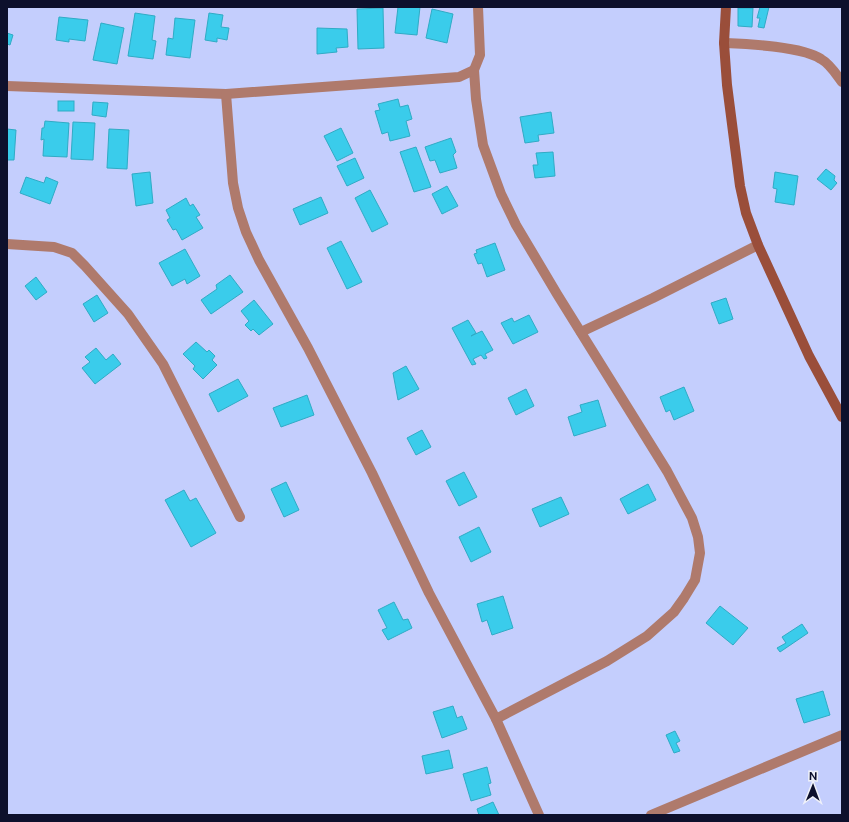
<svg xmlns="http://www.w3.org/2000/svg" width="849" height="822" viewBox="0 0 849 822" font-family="'Public Sans',sans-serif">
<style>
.building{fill:#3acceb;stroke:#30abc5}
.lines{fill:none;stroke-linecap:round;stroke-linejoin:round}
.street{stroke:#af7a6c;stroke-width:10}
.secondary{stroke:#9a4e3a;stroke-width:10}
</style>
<rect width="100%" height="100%" fill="#c4cefd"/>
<!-- building -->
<g class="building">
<polygon points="398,7 420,7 417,35 395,33"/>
<polygon points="760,7 769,7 764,28 758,27 760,18 757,18"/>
<polygon points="383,8 384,48 358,49 357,9"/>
<polygon points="738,8 753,8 752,27 738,26"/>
<polygon points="432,9 453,14 447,43 426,38"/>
<polygon points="135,13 155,16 152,40 156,41 153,59 128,56"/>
<polygon points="209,13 223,15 221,27 229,28 227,40 217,38 217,42 205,40"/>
<polygon points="59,17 88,20 85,41 69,39 69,42 56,40"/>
<polygon points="175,18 195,20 190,58 166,55 168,38 173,39"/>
<polygon points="101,23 124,28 117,64 93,60"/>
<polygon points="317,28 347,29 348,47 336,48 337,52 317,54"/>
<polygon points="7,33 13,35 10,45 7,44"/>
<polygon points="398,99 400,107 408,105 412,119 406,121 410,136 390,141 388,132 382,134 375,111 380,110 378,104"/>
<rect x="58" y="101" width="16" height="10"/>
<polygon points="93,102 108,103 106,117 92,115"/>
<polygon points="551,112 554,133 538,135 539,141 525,143 520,117"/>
<polygon points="45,121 69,123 67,157 43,156 44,139 41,140 42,128 44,128"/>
<polygon points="73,122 95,123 93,160 71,159"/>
<polygon points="341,128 353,153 337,161 324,136"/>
<polygon points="7,129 16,130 14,160 7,160"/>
<polygon points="109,129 129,130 127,169 107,168"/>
<polygon points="451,138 456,152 453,155 457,168 440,173 435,160 430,161 425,147"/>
<polygon points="416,147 431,187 414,192 400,152"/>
<polygon points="553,152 555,176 535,178 533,165 538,165 536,153"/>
<polygon points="355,158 364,178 347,186 337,166"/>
<polygon points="826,169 835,176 834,180 837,183 831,190 817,179"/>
<polygon points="150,172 153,203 136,206 132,174"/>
<polygon points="775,172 798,176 794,205 775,202 777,189 773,188"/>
<polygon points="26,177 44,183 46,177 58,182 50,204 20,193"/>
<polygon points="447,186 458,206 442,214 432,194"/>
<polygon points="370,190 388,224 372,232 355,198"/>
<polygon points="321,197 328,213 300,225 293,209"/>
<polygon points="186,198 190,206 193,204 200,215 196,217 203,228 182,240 176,229 173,230 167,220 170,218 166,210"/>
<polygon points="341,241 362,282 347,289 327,248"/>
<polygon points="495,243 505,270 487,277 482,263 478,264 474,254 477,253 476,250"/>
<polygon points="185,249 200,276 187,284 185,279 172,286 159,263"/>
<polygon points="230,275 243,292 211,314 201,300 217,289 216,285"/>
<polygon points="36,277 47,292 36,300 25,286"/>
<polygon points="97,295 108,313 94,322 83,304"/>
<polygon points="726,298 733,319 719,324 711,303"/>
<polygon points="254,300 273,324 259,335 253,329 251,331 245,325 249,321 241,311"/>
<polygon points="529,315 538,332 513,344 501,323 512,318 514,322"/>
<polygon points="468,320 476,333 471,336 482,331 493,350 485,354 487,358 484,359 481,355 473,359 476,364 472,365 452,328"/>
<polygon points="196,342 207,352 209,350 215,356 212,360 217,365 203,379 193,369 195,366 183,354"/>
<polygon points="96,348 106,360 113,354 121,364 95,384 82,368 90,362 85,357"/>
<polygon points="406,366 419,389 398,400 393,373"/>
<polygon points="238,379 248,396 218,412 209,394"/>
<polygon points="684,387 694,411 674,420 670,410 666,412 660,397"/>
<polygon points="526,389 534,406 516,415 508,398"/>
<polygon points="307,395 314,415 281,427 273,408"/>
<polygon points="598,400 606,426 574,436 568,417 582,412 580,405"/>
<polygon points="422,430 431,447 416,455 407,438"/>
<polygon points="464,472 477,497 459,506 446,481"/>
<polygon points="286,482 299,510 284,517 271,489"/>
<polygon points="648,484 656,500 628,514 620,499"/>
<polygon points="184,490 190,501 196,498 216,533 191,547 165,500"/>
<polygon points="561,497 569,514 540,527 532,509"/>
<polygon points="479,527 491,552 471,562 459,537"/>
<polygon points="503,596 513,628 492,635 487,620 482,622 477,604"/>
<polygon points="394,602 403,620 408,619 412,628 388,640 382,630 387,628 378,610"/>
<polygon points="720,606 748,628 733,645 706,623"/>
<polygon points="802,624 808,633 780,652 777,648 786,643 782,637"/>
<polygon points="823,691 830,715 804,723 796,699"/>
<polygon points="453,706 457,718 462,716 467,729 442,738 433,712"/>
<polygon points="675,731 680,741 676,743 680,751 674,753 666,735"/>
<polygon points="449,750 453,768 426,774 422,756"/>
<polygon points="487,767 491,783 488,784 491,795 471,801 463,774"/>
<polygon points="493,802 499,815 479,815 477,809"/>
</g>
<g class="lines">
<!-- street -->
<g class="street">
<polyline points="478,7 480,55 474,70 476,99 483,145 501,194 516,225 557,294 667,471 692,518 698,537 700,553 695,580 684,598 674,612 647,636 607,661 496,719"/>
<path d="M724,43c24,1 78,3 97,16 9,5 15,15 21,23"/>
<polyline points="7,86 226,94 459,77 474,70"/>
<polyline points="226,94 233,183 238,208 246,232 259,260 308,348 372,473 429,593 496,719 539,815"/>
<polyline points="7,244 54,247 72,253 85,266 128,314 163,364 240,517"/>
<polyline points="581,332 653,298 758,245"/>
<polyline points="651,815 842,735"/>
</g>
<!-- secondary -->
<polyline class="secondary" points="726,7 724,43 727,85 740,186 746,213 758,245 809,356 842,417"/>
</g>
<!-- border -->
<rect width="849" height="822" fill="none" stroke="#0d102c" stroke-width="16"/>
<!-- north arrow -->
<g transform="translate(813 786) rotate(1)" stroke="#eff1f9" stroke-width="3" paint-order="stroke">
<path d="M0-3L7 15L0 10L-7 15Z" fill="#0d102c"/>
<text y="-6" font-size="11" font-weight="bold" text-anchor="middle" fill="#0d102c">N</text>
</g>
</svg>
